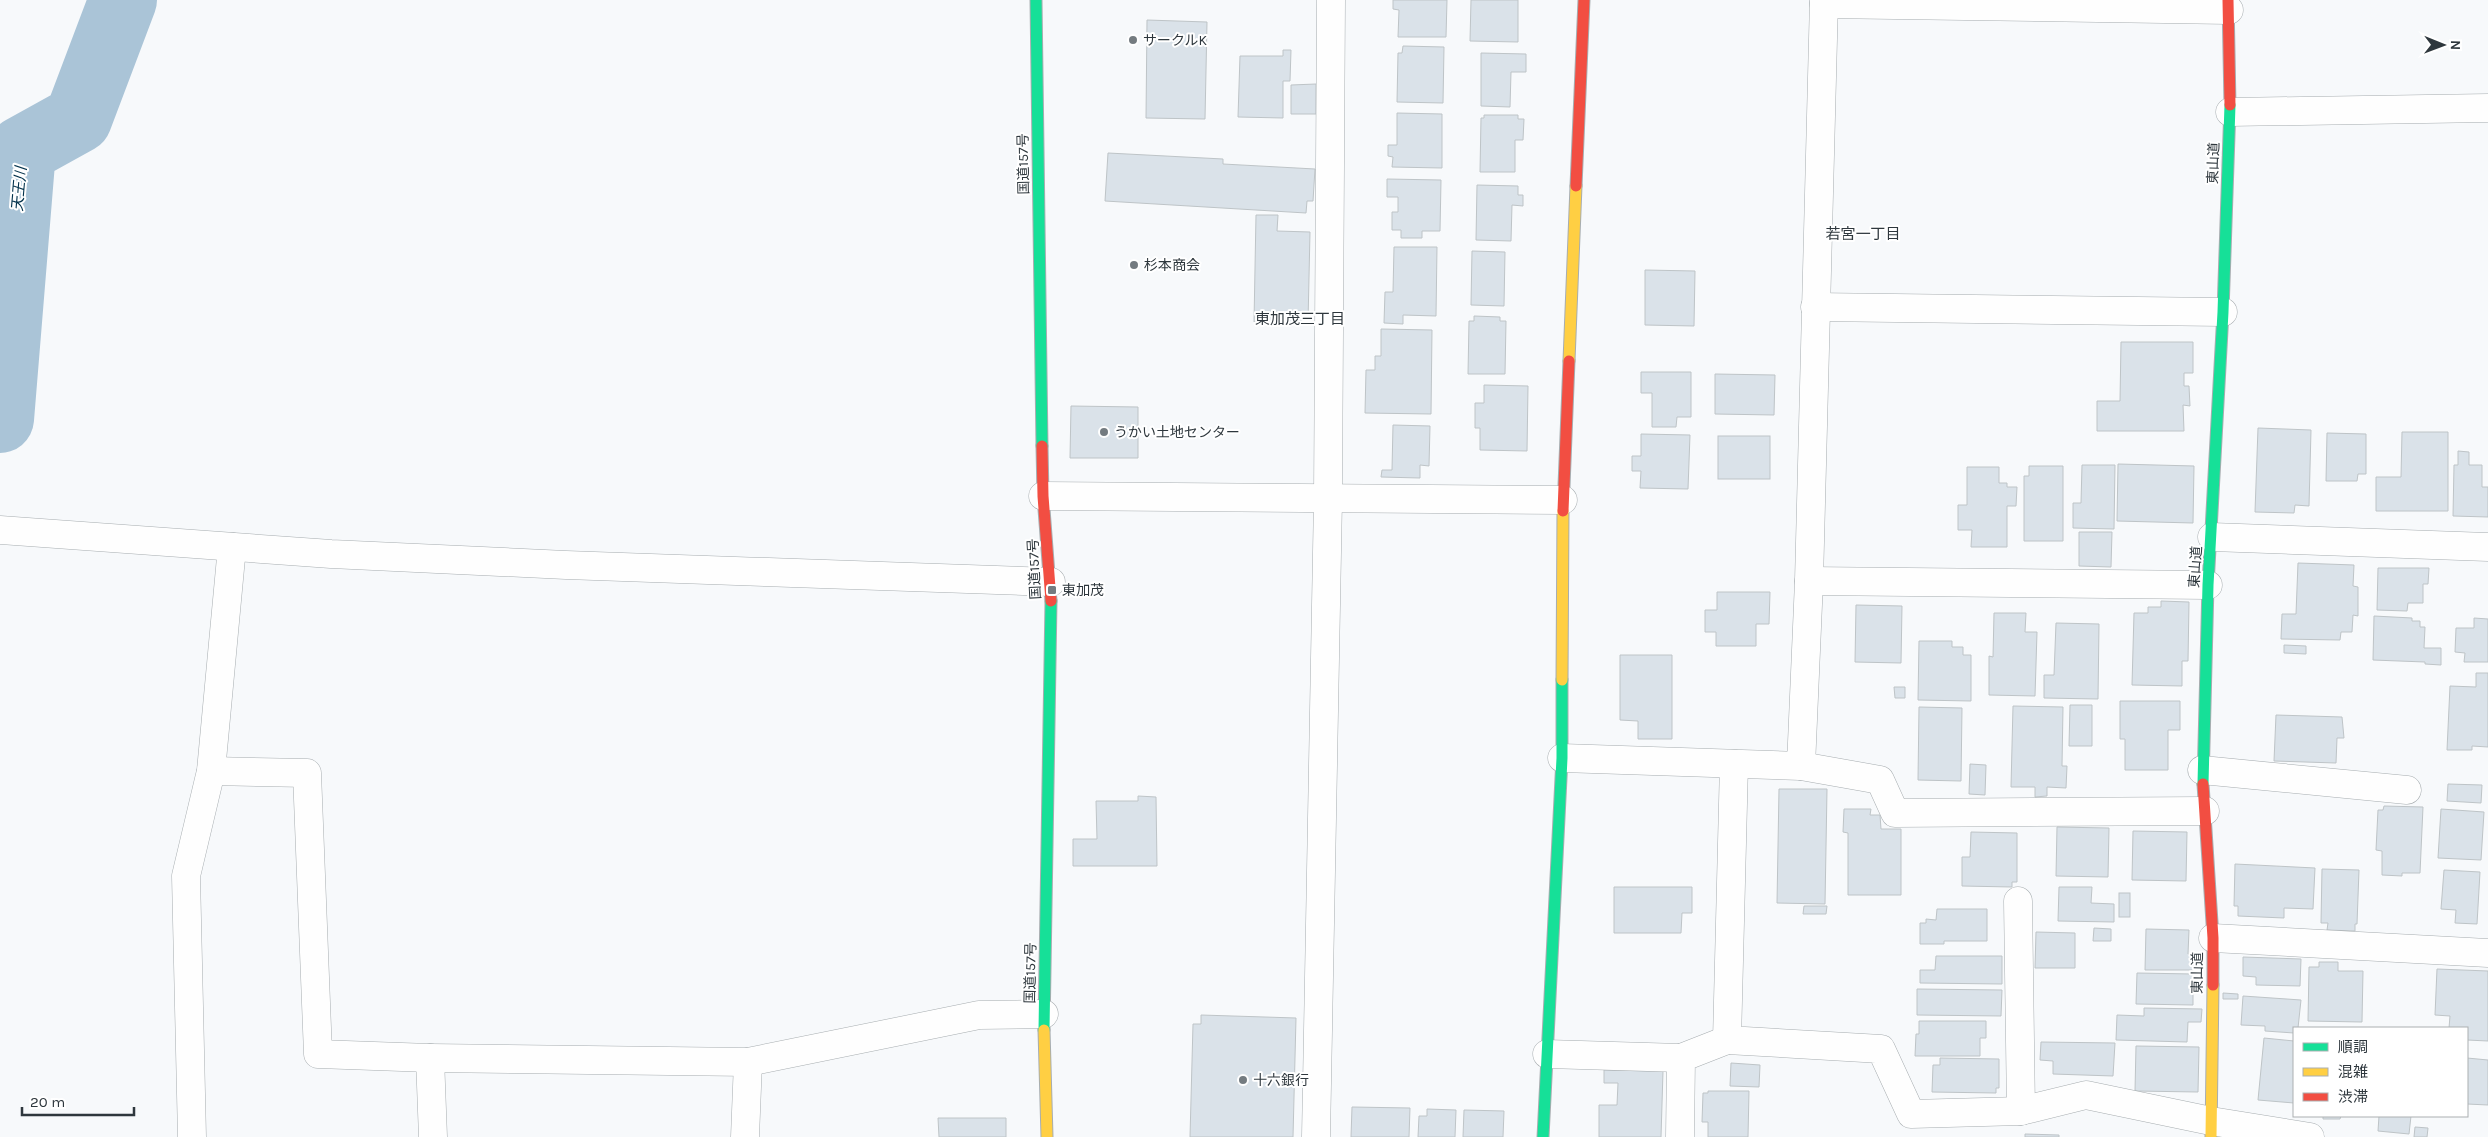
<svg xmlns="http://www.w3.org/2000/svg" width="2488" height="1137" viewBox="0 0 2488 1137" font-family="Karla,'Noto Sans JP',sans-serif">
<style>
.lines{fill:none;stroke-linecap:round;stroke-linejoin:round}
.river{stroke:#aac4d7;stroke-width:68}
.building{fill:#dae2e9;stroke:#bec4c7}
.street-casing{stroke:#a7adb0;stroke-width:29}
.fast-casing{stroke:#a7adb0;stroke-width:13}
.slow-casing{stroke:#a7adb0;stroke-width:13}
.jam-casing{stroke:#a7adb0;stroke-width:13}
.street{stroke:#fefefe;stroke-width:28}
.fast{stroke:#16e098;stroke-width:11}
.slow{stroke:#ffcf43;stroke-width:11}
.jam{stroke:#f24e42;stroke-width:11}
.poi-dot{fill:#747b80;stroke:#fff;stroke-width:2}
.labels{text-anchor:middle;stroke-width:4;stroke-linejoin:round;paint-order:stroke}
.poi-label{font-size:14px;fill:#2e373d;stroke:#fff;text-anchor:start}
.street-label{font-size:14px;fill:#2e373d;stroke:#fff}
.water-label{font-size:15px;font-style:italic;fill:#00304a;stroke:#fff}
.neighbourhood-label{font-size:15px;fill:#2e373d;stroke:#fff}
</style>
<rect width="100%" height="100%" fill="#f7f9fb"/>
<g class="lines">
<!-- river -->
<polyline class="river" points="0,419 22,150 78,119 123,0"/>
</g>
<!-- building -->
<g class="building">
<polygon points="1393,0 1447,0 1446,37 1398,37 1399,10 1393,9"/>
<polygon points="1471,0 1518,0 1518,42 1470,41"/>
<polygon points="1147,20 1207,22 1205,119 1146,118"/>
<polygon points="1403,46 1444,47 1443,103 1397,102 1398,53 1402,53"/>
<polygon points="1283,50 1291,50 1290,81 1283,81 1283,118 1238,117 1240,56 1283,56"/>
<polygon points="1481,53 1526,54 1526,72 1511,72 1510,107 1481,106"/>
<polygon points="1316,84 1316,114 1291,114 1291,85"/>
<polygon points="1397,113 1442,114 1442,168 1392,167 1393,157 1388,156 1388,145 1397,145"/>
<polygon points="1484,115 1518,115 1518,119 1524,119 1523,140 1515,140 1515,172 1480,172 1481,118 1484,118"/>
<polygon points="1108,153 1223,159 1223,164 1315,169 1313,201 1307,201 1306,213 1105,201"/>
<polygon points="1387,179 1441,180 1440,231 1422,231 1422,238 1401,238 1401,230 1392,230 1392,212 1398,212 1398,197 1387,197"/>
<polygon points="1477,185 1518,186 1518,195 1523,195 1523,206 1512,205 1511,241 1476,240"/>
<polygon points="1256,215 1278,215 1277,231 1310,232 1308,323 1254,322"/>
<polygon points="1394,247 1437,247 1436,316 1403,315 1403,324 1384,323 1385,292 1393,292"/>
<polygon points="1472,251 1505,252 1504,306 1471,305"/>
<polygon points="1645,270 1695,271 1694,326 1645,325"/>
<polygon points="1474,316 1500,317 1500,321 1506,321 1505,374 1468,374 1469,321 1474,321"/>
<polygon points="1381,329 1432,330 1431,414 1365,413 1366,370 1375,370 1375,356 1381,356"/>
<polygon points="2121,342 2193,342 2193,373 2184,373 2184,386 2189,386 2190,406 2183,405 2184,431 2097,431 2097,401 2120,401"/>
<polygon points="1641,372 1691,372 1691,417 1677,417 1676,427 1652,427 1652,393 1641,393"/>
<polygon points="1715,374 1775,375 1774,415 1715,414"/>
<polygon points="1484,385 1528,386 1527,451 1480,450 1480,428 1475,428 1475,403 1484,403"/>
<polygon points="1071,406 1138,407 1138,458 1070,458"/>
<polygon points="1393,425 1430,426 1429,466 1420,465 1420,478 1381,477 1382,470 1392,470"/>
<polygon points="2258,428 2311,430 2309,506 2295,505 2294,513 2255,512"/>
<polygon points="2402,432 2448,432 2448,511 2376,511 2376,477 2401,477"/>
<polygon points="2327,433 2366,434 2366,474 2358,474 2357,481 2326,481"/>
<polygon points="1641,434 1690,435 1688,489 1640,488 1641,471 1632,471 1632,456 1641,456"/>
<rect x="1718" y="436" width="52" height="43"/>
<polygon points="2458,451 2469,452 2469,465 2482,465 2482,487 2488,487 2488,517 2453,516 2454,465 2458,465"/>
<polygon points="2118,464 2194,466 2193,523 2117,521"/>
<polygon points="2082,465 2115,465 2114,529 2073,528 2073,503 2081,503"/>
<polygon points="2029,466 2063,466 2063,541 2024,541 2024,476 2029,476"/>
<polygon points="1967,467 1999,467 1999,483 2007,483 2007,487 2017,487 2016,506 2007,506 2007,547 1971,547 1972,530 1958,530 1958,505 1967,505"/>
<polygon points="2079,532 2112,532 2111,567 2079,566"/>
<polygon points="2298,563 2354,565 2353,586 2358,587 2358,616 2353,615 2352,632 2341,632 2340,640 2281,639 2282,614 2296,614"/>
<polygon points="2378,568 2429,568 2428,584 2423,584 2423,603 2408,603 2407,611 2377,610"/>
<polygon points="1717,592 1770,592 1769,624 1756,624 1756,646 1716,646 1716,632 1705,632 1705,610 1717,610"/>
<polygon points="2161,601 2189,602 2188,661 2182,661 2182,686 2132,685 2134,613 2148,613 2148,607 2161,607"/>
<polygon points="1856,605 1902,606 1901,663 1855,662"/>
<polygon points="1994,613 2026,613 2025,632 2037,632 2035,696 1989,695 1989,656 1993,657"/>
<polygon points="2374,616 2412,618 2412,621 2420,621 2420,627 2425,627 2424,648 2441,648 2441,665 2425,664 2425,662 2373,660"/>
<polygon points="2474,618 2488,619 2488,662 2464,662 2465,653 2455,652 2456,628 2474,628"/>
<polygon points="2056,623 2099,624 2098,699 2044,698 2044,675 2054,675"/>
<polygon points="1919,641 1952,641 1952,647 1963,647 1963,655 1971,655 1971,701 1918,700"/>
<polygon points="2284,645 2306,646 2306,654 2284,653"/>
<polygon points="1620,655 1672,655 1672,739 1638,739 1638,721 1620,720"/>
<polygon points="2476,673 2488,673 2488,747 2472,746 2472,750 2447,750 2450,686 2476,687"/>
<polygon points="1894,687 1905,687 1905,698 1895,698"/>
<polygon points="2120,701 2180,701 2180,730 2168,730 2168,770 2125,770 2125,739 2120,739"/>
<polygon points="2070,705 2092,705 2092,746 2069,746"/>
<polygon points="2013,706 2063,707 2062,766 2067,766 2066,788 2047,787 2047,796 2035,797 2035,787 2011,787"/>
<polygon points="1919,707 1962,708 1961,781 1918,780"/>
<polygon points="2276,715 2342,717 2344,738 2337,738 2336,763 2274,761"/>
<polygon points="1970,764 1986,765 1985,795 1969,794"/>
<polygon points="2448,784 2482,785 2481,803 2447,801"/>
<polygon points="1779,789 1827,789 1825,904 1777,903"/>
<polygon points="1138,796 1156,797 1157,866 1073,866 1073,839 1097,839 1096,801 1138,801"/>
<polygon points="2384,806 2423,807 2420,873 2402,873 2402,876 2382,875 2382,851 2376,850 2378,810 2383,810"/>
<polygon points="1844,809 1871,809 1870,815 1880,815 1881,829 1901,829 1901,895 1848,895 1848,833 1843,832"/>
<polygon points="2441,809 2484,812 2481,860 2438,858"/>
<polygon points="2057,827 2109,828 2108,877 2056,876"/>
<polygon points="2133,831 2187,832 2186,881 2132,880"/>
<polygon points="1971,832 2017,833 2017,882 2012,882 2012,887 1962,886 1962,857 1970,857"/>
<polygon points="2235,864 2315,868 2313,909 2284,908 2284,918 2238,916 2238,906 2234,906"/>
<polygon points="2322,869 2359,870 2357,924 2355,924 2355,931 2327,930 2328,923 2321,923"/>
<polygon points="2444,870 2480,872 2477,924 2455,923 2456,910 2441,909"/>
<polygon points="1614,887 1692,887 1692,913 1682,913 1681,933 1614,933"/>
<polygon points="2059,887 2092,887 2091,903 2114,904 2114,922 2058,921"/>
<rect x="2119" y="893" width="11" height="24"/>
<polygon points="1804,906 1827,906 1826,914 1803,914"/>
<polygon points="1937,909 1987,909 1987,941 1944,941 1944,944 1920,944 1920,923 1926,923 1926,919 1936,920"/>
<polygon points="2094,928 2111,929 2111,941 2093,941"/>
<polygon points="2146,929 2189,930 2188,954 2194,954 2194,970 2145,970"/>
<polygon points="2036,932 2075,933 2075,968 2035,968"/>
<polygon points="1936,956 2002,956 2002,984 1920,983 1920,970 1935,970"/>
<polygon points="2243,957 2301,959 2300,986 2256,985 2256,977 2243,976"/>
<polygon points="2319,962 2338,962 2338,971 2363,971 2362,1022 2308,1021 2309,967 2319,967"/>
<polygon points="2437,969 2488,971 2488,1041 2467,1040 2467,1028 2449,1028 2450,1016 2435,1015"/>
<polygon points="2137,973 2193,974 2193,1005 2136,1004"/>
<polygon points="1917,989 2002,990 2001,1016 1917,1015"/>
<polygon points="2223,993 2238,994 2238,999 2223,999"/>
<polygon points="2243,996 2301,1000 2298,1028 2294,1028 2294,1033 2265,1031 2265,1026 2241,1025"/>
<polygon points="2144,1008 2202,1009 2201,1022 2188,1022 2187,1042 2116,1040 2117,1015 2144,1016"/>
<polygon points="1201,1015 1296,1018 1293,1137 1190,1137 1193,1024 1201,1024"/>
<polygon points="1919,1021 1986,1021 1986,1038 1980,1038 1980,1056 1915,1056 1916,1034 1919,1034"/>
<polygon points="2264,1038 2294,1041 2294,1103 2258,1100"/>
<polygon points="2041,1042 2115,1043 2113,1076 2053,1074 2053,1061 2040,1060"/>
<polygon points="2136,1046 2199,1047 2198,1092 2135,1091"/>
<polygon points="1940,1058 1999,1059 1999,1088 1996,1088 1996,1093 1932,1092 1933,1065 1940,1065"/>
<polygon points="2467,1058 2488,1060 2488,1105 2467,1104"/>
<polygon points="1731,1063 1760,1065 1759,1087 1730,1086"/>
<polygon points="1604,1070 1663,1071 1661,1137 1599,1137 1599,1105 1617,1105 1618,1083 1604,1083"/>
<polygon points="1708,1091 1749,1091 1748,1137 1708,1137 1708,1122 1702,1122 1703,1093 1708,1093"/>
<polygon points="1352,1107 1410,1108 1409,1137 1351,1137"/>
<polygon points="1427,1109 1456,1110 1455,1137 1418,1137 1419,1116 1427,1116"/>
<polygon points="1464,1110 1504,1111 1503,1137 1463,1137"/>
<polygon points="2323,1116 2364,1116 2341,1116 2340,1119 2323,1119"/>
<polygon points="2379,1116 2411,1116 2409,1134 2378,1131"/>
<polygon points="938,1118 1006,1118 1006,1137 939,1137"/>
<polygon points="2415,1127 2428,1128 2427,1137 2414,1137"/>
<polygon points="2025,1134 2059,1135 2059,1137 2025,1137"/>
</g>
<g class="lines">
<!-- street casing -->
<g class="street-casing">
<g id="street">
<polyline points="1824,4 2229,10"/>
<polyline points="2230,112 2488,108"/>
<polyline points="1815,307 2223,312"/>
<polyline points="1043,496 1563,500"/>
<polyline points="0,530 331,554 566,565 1051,582"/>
<polyline points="2212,537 2488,547"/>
<polyline points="1809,581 2208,585"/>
<polyline points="1562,758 1801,766 1809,581 1824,0"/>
<polyline points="1734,764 1727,1040 1881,1049 1911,1114 2021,1111 2086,1095 2211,1121 2310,1137"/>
<polyline points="1801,766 1880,780 1895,813 2205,811"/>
<polyline points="2202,770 2407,790"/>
<polyline points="211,771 307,773 318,1054 430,1058"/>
<polyline points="2018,901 2021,1111"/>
<polyline points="2213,938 2488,953"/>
<polyline points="1547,1054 1681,1058"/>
<polyline points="192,1137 186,876 211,771 232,547"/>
<polyline points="433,1137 430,1058 748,1062 979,1015 1044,1014"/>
<polyline points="745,1137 748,1062"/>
<polyline points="1316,1137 1328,499 1331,0"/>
<polyline points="1680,1137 1681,1058 1727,1040"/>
</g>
</g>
<!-- fast casing -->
<g class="fast-casing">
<g id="fast">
<polyline points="1036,0 1042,446"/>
<polyline points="2203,784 2208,585 2223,312 2230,105"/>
<polyline points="1044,1030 1051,601"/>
<polyline points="1543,1137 1562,758 1562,680"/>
</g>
</g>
<!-- slow casing -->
<g class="slow-casing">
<g id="slow">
<polyline points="1569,361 1576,186"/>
<polyline points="1562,680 1563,511"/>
<polyline points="1044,1030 1047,1137"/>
<polyline points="2211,1137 2213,985"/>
</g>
</g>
<!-- jam casing -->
<g class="jam-casing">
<g id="jam">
<polyline points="2228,0 2230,105"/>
<polyline points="1576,186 1584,0"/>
<polyline points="1042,446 1043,496 1051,601"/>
<polyline points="1563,511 1569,361"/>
<polyline points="2203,784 2213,938 2213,985"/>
</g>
</g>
<!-- street -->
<use href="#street" class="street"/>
<!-- fast -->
<use href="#fast" class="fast"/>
<!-- slow -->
<use href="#slow" class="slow"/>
<!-- jam -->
<use href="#jam" class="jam"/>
</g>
<!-- markers -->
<g class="poi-dot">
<circle cx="1133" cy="40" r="5"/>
<circle cx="1134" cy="265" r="5"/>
<circle cx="1104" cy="432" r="5"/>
<rect x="1047" y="585" width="10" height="10" rx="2.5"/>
<circle cx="1243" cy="1080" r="5"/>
</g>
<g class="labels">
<!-- poi labels -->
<g class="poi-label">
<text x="1143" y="45">サークルK</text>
<text x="1144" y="270">杉本商会</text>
<text x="1114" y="437">うかい土地センター</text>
<text x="1062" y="595">東加茂</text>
<text x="1253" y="1085">十六銀行</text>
</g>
<!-- street labels -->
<g class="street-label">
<text transform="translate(2213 163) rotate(-88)" y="5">東山道</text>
<text transform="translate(1023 164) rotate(-91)" y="5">国道157号</text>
<text transform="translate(2195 567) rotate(-86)" y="5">東山道</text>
<text transform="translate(1034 569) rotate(-93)" y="5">国道157号</text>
<text transform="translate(1030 973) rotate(-89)" y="5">国道157号</text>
<text transform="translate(2197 973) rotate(-89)" y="5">東山道</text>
</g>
<!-- water labels -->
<g class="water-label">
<text transform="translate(19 189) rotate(-85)" y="5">天王川</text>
</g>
<!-- neighbourhood labels -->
<g class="neighbourhood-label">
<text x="1863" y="239">若宮一丁目</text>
<text x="1300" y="324">東加茂三丁目</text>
</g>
</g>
<!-- legend -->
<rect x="2293" y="1027" width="175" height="90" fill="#ffffff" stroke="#abafb1"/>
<rect x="2303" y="1043" width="25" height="8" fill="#16e098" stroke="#abafb1"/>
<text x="2338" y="1052" font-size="15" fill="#2e373d">順調</text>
<rect x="2303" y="1068" width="25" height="8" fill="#ffcf43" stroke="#abafb1"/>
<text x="2338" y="1077" font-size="15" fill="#2e373d">混雑</text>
<rect x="2303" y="1093" width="25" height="8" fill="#f24e42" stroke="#abafb1"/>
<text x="2338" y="1102" font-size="15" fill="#2e373d">渋滞</text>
<!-- north arrow -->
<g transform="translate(2443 45) rotate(91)" stroke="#ffffff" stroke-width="4" paint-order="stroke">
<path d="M0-4L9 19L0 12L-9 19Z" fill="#2e373d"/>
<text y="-8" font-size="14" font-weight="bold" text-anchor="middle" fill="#2e373d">N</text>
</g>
<!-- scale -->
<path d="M22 1107v8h112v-8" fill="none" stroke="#2e373d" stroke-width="2.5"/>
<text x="30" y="1107" font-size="15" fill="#2e373d" stroke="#ffffff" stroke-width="4" paint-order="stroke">20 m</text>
</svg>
